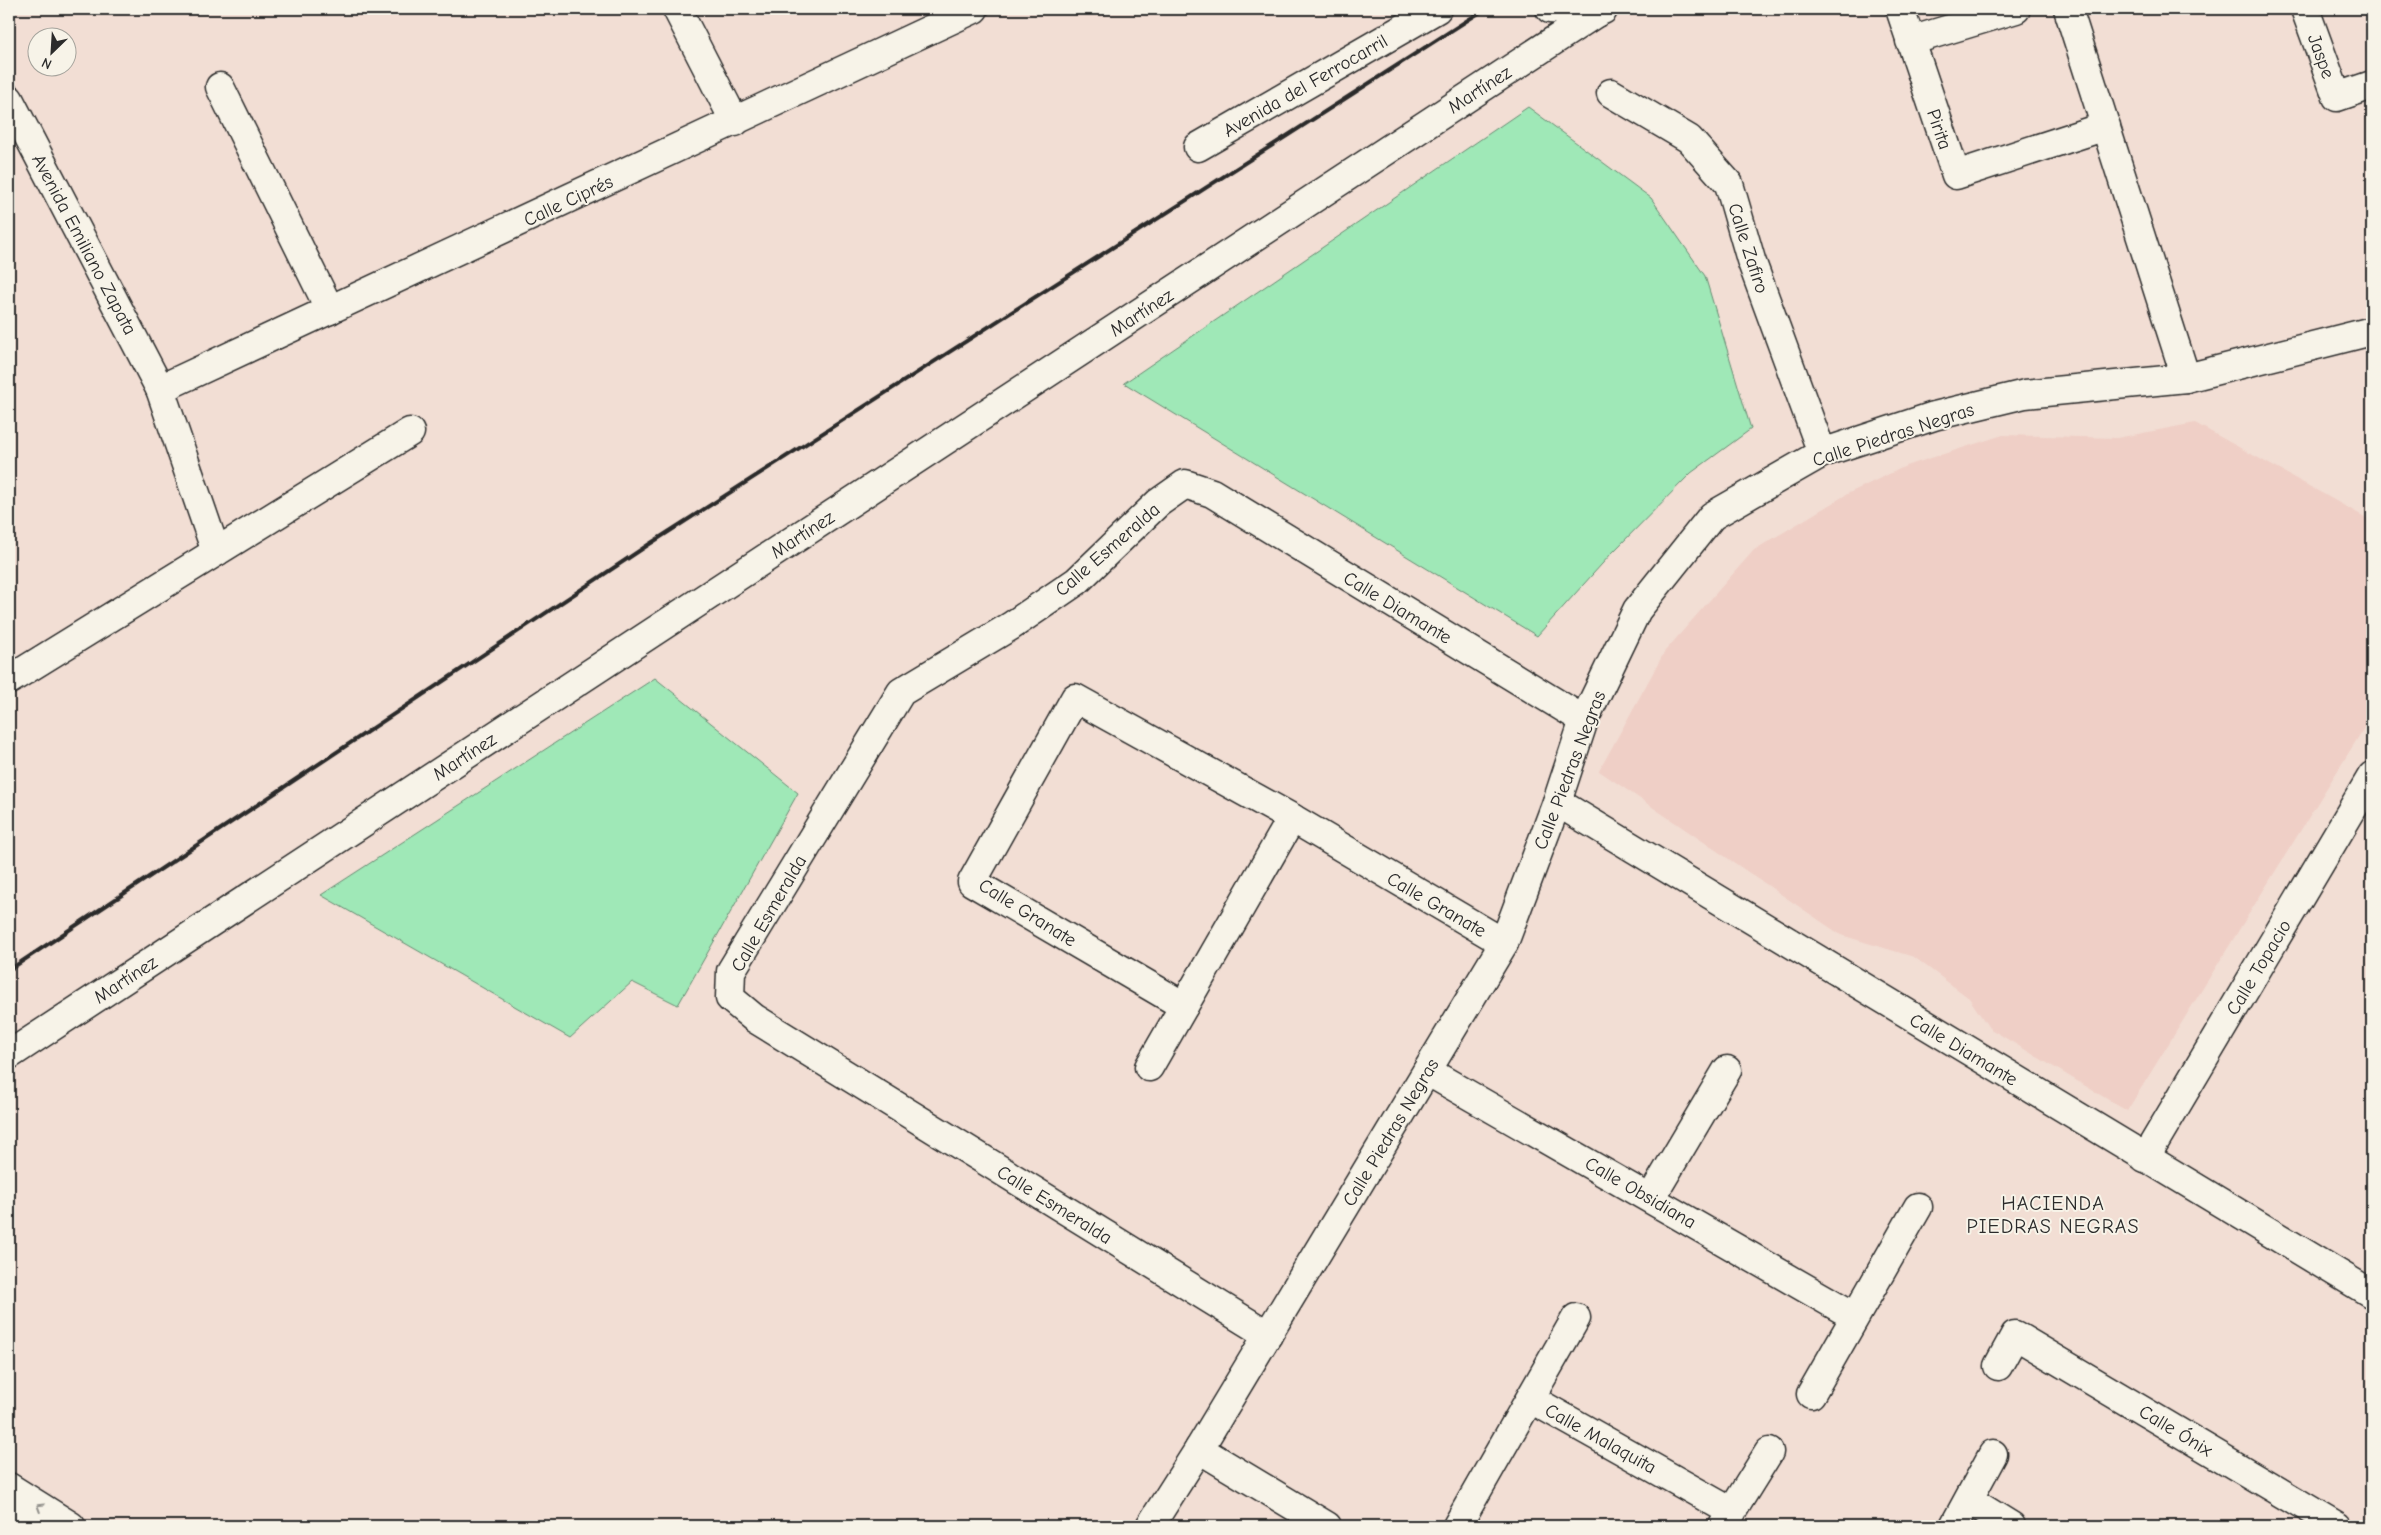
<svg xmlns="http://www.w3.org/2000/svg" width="2381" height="1535" viewBox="0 0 2381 1535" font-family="'Comic Neue',sans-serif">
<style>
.built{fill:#efcfc6}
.green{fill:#9fe8b7;stroke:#658a71}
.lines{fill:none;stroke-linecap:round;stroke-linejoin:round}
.minor-casing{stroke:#2b2b2b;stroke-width:31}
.major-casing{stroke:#2b2b2b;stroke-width:31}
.minor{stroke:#f7f3e8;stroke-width:28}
.major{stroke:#f7f3e8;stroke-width:28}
.rail{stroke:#2b2b2b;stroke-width:4}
.oneway{stroke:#918f8a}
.labels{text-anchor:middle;stroke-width:4;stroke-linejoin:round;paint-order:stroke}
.street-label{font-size:19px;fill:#2b2b2b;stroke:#f7f3e8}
.neighbourhood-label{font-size:20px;letter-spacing:1px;fill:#2b2b2b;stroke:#f7f3e8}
</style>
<rect width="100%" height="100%" fill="#f2ded4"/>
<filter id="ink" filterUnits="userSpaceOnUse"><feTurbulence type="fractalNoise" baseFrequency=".02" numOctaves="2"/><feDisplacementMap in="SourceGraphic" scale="10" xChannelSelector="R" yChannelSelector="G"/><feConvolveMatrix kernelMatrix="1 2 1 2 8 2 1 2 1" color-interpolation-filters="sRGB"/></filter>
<g filter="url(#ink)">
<!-- built -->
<polygon class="built" points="2195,423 2372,521 2372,715 2127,1111 1989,1028 1969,998 1914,957 1841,935 1599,771 1665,651 1754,550 1849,493 1906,466 2003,435 2117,438"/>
<!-- green -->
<g class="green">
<polygon points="1528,107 1651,198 1705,276 1751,429 1691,473 1611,554 1537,636 1124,383"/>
<polygon points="655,678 798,793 678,1005 632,982 570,1038 321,895"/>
</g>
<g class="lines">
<!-- minor casing -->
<g class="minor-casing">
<g id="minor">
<polyline points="677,9 735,122"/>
<polyline points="1550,9 1596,13 1603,10"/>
<polyline points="1900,9 1956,175 2106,126"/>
<polyline points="2068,9 2186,378"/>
<polyline points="2305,9 2337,97 2372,85"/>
<polyline points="1910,41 2016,9"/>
<polyline points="220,87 330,310"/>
<polyline points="1611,93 1689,139 1729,184 1751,260 1822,453"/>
<polyline points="9,99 160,389 216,552"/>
<polyline points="1198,147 1437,9"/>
<polyline points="160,389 974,9"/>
<polyline points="9,680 410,432"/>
<polyline points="1557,802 2372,1294"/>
<polyline points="1184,1006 972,882 1075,698 1292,818 1504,943"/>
<polyline points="9,1055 1602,9"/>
<polyline points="1149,1067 1292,818"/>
<polyline points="1427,1071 1854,1316"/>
<polyline points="2145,1158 2372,776"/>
<polyline points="1651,1198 1727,1070"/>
<polyline points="1268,1335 754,1018 730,998 731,971 901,692 1011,626 1077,581 1158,503 1185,484 1212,493 1584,720"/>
<polyline points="1998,1366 2015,1335 2337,1526"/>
<polyline points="1811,1394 1918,1207"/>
<polyline points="1531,1399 1732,1512"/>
<polyline points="1199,1449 1327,1526"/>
<polyline points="9,1487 71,1526"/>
<polyline points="1969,1500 2011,1526"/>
<polyline points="1150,1526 1199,1449 1504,943 1557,802 1584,720 1637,610 1712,516 1822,453 1934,416 2025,394 2186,378 2372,331"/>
<polyline points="1457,1526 1576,1318"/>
<polyline points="1723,1526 1769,1452"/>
<polyline points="1954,1526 1993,1454"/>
</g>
</g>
<!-- major casing -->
<g class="major-casing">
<polyline id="major" points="9,1509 37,1526"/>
</g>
<!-- minor -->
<use href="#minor" class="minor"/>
<!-- major -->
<use href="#major" class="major"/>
<!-- rail -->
<polyline class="rail" points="9,970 648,545 1485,9"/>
</g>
<!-- one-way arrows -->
<defs><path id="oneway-chevron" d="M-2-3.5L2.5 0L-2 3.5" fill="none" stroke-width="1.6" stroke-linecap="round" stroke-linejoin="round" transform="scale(1.25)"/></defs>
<use class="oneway" href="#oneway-chevron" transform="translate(40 1507) rotate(-148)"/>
</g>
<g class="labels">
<!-- street labels -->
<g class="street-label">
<text transform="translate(2322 56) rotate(70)" y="7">Jaspe</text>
<text transform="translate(1305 85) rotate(-30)" y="7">Avenida del Ferrocarril</text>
<text transform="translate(1479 89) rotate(-33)" y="7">Martínez</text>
<text transform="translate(1940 129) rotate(71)" y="7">Pirita</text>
<text transform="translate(568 200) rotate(-25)" y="7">Calle Ciprés</text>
<text transform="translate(85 244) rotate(62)" y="7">Avenida Emiliano Zapata</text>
<text transform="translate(1749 248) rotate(72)" y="7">Calle Zafiro</text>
<text transform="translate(1141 312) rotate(-33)" y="7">Martínez</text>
<text transform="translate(1893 434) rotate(-18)" y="7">Calle Piedras Negras</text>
<text transform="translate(802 534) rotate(-33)" y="7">Martínez</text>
<text transform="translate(1107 549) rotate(-41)" y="7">Calle Esmeralda</text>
<text transform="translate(1398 607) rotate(31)" y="7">Calle Diamante</text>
<text transform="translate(464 756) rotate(-33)" y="7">Martínez</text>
<text transform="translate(1569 770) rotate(-69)" y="7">Calle Piedras Negras</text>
<text transform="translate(1437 904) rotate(30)" y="7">Calle Granate</text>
<text transform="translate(1028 912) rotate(32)" y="7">Calle Granate</text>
<text transform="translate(768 913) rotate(-60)" y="7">Calle Esmeralda</text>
<text transform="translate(2258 967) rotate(-59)" y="7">Calle Topacio</text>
<text transform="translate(125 979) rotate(-33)" y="7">Martínez</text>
<text transform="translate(1964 1049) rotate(31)" y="7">Calle Diamante</text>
<text transform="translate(1390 1132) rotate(-59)" y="7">Calle Piedras Negras</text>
<text transform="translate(1641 1192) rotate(30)" y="7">Calle Obsidiana</text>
<text transform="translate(1055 1204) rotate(32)" y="7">Calle Esmeralda</text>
<text transform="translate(2176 1430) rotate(31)" y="7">Calle Ónix</text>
<text transform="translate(1601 1438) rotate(29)" y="7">Calle Malaquita</text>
</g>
<!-- neighbourhood labels -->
<g class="neighbourhood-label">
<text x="2053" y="1210">HACIENDA<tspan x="2053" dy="23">PIEDRAS NEGRAS</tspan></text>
</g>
</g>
<!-- margin -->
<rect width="2381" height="1535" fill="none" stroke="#f7f3e8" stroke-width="30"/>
<rect x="15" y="15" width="2351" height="1505" fill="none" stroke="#2b2b2b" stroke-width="2" filter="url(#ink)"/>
<!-- north arrow -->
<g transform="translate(52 52) rotate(205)"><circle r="24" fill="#f7f3e8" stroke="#a5a39c"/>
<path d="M0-4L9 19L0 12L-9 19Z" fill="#2b2b2b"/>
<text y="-8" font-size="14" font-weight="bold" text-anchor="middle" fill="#2b2b2b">N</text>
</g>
</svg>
